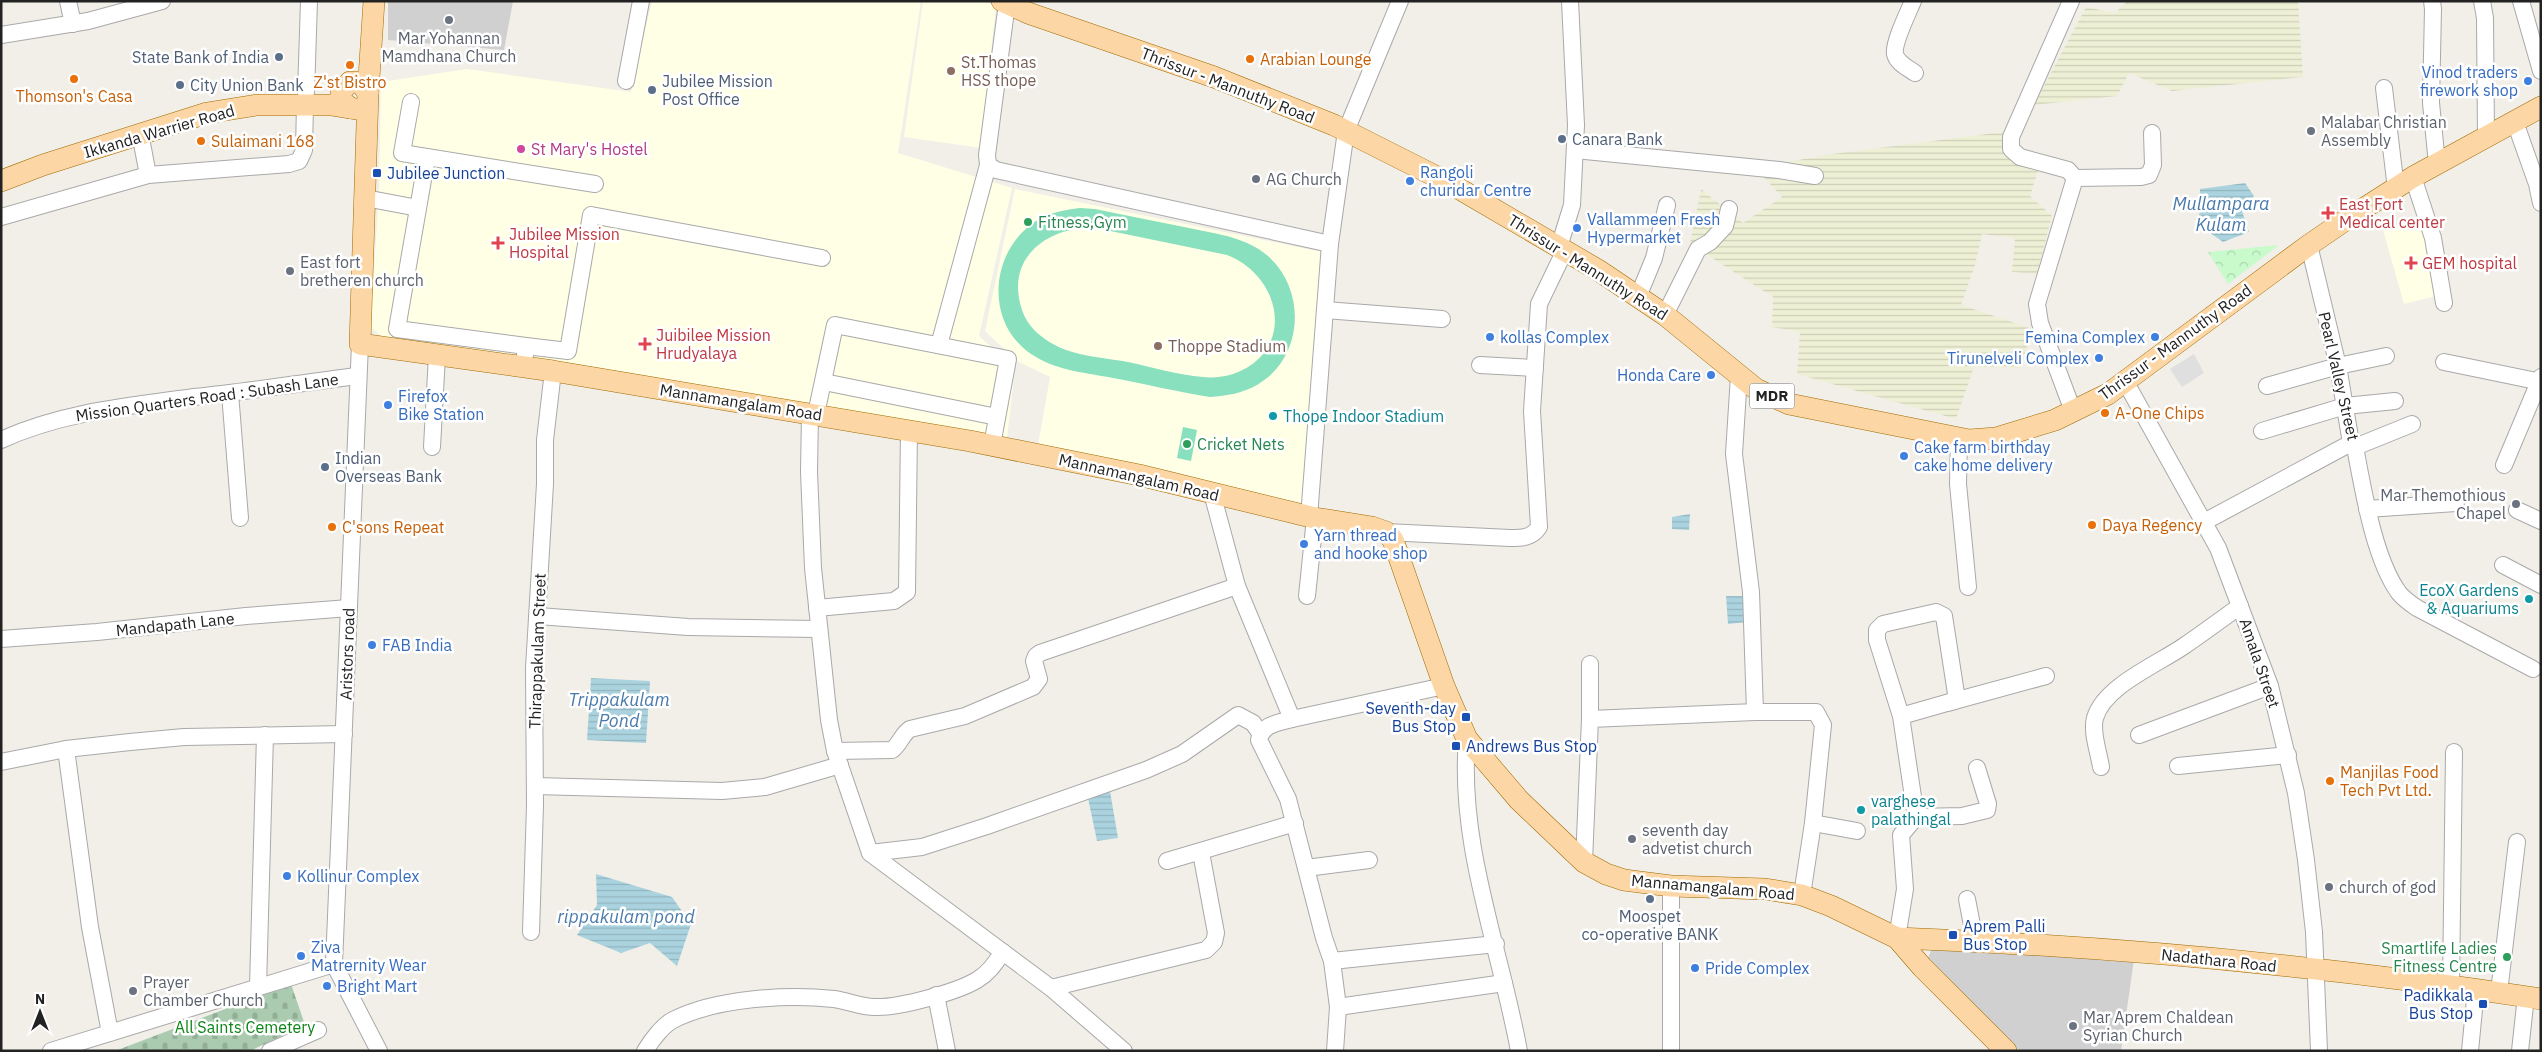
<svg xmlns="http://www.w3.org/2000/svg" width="2542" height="1052" viewBox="0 0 2542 1052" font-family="'IBM Plex Sans',sans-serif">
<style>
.residential{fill:#e0dfdf}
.education{fill:#ffffe5}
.religious{fill:#d0d0d0}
.farmland{fill:url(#farmland-rules)}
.cemetery{fill:url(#cemetery-stones)}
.park{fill:url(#park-crowns)}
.pitch{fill:#88e0be;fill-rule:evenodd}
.water{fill:url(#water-rules)}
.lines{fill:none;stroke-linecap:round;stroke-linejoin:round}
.minor-casing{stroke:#a9a9a9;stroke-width:18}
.major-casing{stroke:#a06b00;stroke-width:22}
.minor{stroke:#fff;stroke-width:16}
.major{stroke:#fcd6a4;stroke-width:21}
.worship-dot{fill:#6b7280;stroke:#fff;stroke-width:2}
.service-dot{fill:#5c6f8a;stroke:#fff;stroke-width:2}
.food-dot{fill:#e8710a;stroke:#fff;stroke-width:2}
.education-dot{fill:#8d6e63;stroke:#fff;stroke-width:2}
.shop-dot{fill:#3f7fe0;stroke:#fff;stroke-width:2}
.hotel-dot{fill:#d1479c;stroke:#fff;stroke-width:2}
.transit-dot{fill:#1a4fb4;stroke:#fff;stroke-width:2}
.health-dot{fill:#e0444e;stroke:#fff;stroke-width:2}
.leisure-dot{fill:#2e9e5b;stroke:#fff;stroke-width:2}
.culture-dot{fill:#0f9aa8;stroke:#fff;stroke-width:2}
.labels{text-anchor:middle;stroke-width:5;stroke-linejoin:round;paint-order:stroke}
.shield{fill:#fff;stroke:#646464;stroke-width:1}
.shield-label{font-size:15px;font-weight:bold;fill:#222}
.worship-label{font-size:16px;fill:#5b616d;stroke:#fff;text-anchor:start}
.service-label{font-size:16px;fill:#4e5e75;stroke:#fff;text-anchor:start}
.food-label{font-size:16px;fill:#c56008;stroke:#fff;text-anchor:start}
.education-label{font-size:16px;fill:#785e54;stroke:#fff;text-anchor:start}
.shop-label{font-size:16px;fill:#366cbe;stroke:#fff;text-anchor:start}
.street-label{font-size:16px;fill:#222;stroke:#fff}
.hotel-label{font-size:16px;fill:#b23c85;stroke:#fff;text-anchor:start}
.transit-label{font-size:16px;fill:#164399;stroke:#fff;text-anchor:start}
.health-label{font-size:16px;fill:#be3a42;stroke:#fff;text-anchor:start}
.leisure-label{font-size:16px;fill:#27864d;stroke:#fff;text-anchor:start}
.culture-label{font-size:16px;fill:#0d838f;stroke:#fff;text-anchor:start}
.park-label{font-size:16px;fill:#0c8416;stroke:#fff}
.water-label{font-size:18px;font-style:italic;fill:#4a7aab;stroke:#fff}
</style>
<defs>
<pattern id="farmland-rules" width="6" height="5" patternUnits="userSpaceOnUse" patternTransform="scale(1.25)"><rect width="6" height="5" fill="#eef0d5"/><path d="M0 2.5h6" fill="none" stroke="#ccceb7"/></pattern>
<pattern id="cemetery-stones" width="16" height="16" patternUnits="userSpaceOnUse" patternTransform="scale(1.25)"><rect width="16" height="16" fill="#aacbaf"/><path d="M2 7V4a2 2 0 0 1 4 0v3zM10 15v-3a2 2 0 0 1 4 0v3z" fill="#92ae96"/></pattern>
<pattern id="park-crowns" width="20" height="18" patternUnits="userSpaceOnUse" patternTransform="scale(1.25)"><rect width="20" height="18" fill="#c8facc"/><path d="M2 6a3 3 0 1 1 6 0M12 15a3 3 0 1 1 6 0" fill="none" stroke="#acd6af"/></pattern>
<pattern id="water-rules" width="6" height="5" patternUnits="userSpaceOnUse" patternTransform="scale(1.25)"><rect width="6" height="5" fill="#aad3df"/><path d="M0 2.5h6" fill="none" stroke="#92b5bf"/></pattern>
</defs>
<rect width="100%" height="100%" fill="#f2efe9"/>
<!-- residential -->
<polygon class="residential" points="2194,354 2204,373 2182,387 2170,369"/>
<!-- education -->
<g class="education">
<polygon points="652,1 921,1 898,153 1012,188 979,336 1015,369 1007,438 385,339 370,327 379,195 381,82 467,69 631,92"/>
<polygon points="923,1 980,1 996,5 981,148 904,137"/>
<polygon points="1015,189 1322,252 1303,507 1171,471 1038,445 1050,377 1017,361 985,331"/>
<polygon points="2422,221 2436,296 2404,304 2383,230"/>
</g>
<!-- religious -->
<g class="religious">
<polygon points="388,1 513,1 504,50 388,40"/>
<polygon points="1932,949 2134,959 2121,1051 2020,1051 1926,962"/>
</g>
<!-- farmland -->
<g class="farmland">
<polygon points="2127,1 2298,1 2303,77 2172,91 2129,73 2117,96 2034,105 2086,7 2115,13"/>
<polygon points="2003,132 2003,155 2038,171 2030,196 2052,216 2037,274 2012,272 2015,238 1982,234 1975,265 1961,305 2033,329 2020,368 1974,367 1956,419 1797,374 1800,332 1772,327 1773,297 1690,244 1701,189 1743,223 1782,197 1755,168 1832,154"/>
</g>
<!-- cemetery -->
<polygon class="cemetery" points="291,984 305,1025 250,1051 115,1051"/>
<!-- park -->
<polygon class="park" points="2279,245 2228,284 2208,252"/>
<!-- pitch -->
<g class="pitch">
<path d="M1080,208l15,1c29,6 59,12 89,18 26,6 53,8 76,23 47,31 47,106 -3,135 -14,8 -30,11 -47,12 -32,-5 -65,-13 -97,-19 -25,-5 -54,-7 -77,-21 -51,-29 -48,-102 -3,-134 14,-10 31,-13 47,-15zM1091,227l136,28c56,22 69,97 6,119 -9,3 -21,4 -30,3 -25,-2 -51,-10 -75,-15 -21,-4 -54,-6 -73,-17 -14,-7 -28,-19 -33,-35 -17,-51 23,-81 69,-83z"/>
<polygon points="1183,427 1197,430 1191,461 1177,458"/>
</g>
<!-- water -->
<g class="water">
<polygon points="2245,183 2254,196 2242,211 2249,232 2223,242 2199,225 2200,189"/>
<polygon points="1690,514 1689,530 1672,529 1672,517"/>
<polygon points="1726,596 1748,596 1748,622 1728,624"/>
<polygon points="591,678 650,681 646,743 587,740"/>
<polygon points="1110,791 1118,838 1097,841 1088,798"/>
<polygon points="596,874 672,897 691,924 677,966 650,943 621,953 577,935 597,905"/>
</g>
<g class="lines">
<!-- minor casing -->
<g class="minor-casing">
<g id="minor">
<polyline points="68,1 73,24"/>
<path d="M1913,1c-5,12 -20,42 -18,53 2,9 13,14 20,19"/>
<polyline points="2071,1 2011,137 2011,149 2020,157 2068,170 2075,178 2037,304 2040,323 2073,411"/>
<polyline points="2432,1 2433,9 2431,103 2437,164"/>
<polyline points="2482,1 2485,18 2486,138"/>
<polyline points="2521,1 2541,71"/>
<polyline points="1007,3 987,155 988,165 996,170 1330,244"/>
<polyline points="1,35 88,21 162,1"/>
<polyline points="626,81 641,1"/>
<polyline points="2384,88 2396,189"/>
<polyline points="306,93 309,1"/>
<polyline points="411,102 402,153 595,184"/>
<polyline points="2515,122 2537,184 2541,203"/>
<polyline points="140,133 148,175 289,164 299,161 304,150 305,104"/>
<polyline points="1575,150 1779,170 1815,176"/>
<polyline points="427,157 397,329 526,346 525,355"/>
<polyline points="2413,177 2433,238 2444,303"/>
<polyline points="2075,178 2141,177 2149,175 2153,165 2152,133"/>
<polyline points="365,198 418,208"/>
<polyline points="1,217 148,175"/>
<polyline points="2309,245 2338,366 2351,443 2355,447 2412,424"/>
<polyline points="1559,247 1572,205 1576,125 1570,1"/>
<polyline points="1638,297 1654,258 1667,205"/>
<polyline points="1325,310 1442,319"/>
<polyline points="1665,315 1698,249 1710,242 1725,226 1729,209"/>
<polyline points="360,344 334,964 379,1051"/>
<polyline points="939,345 988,165"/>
<polyline points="526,346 568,351 591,215 822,258"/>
<polyline points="2444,362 2541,382"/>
<polyline points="1480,365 1535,368"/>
<polyline points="2125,381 2218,548 2270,686 2296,793 2306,860 2314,932 2319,1051"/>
<polyline points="824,382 997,417"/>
<polyline points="2267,386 2338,366 2386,356"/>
<polyline points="230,393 240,518"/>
<polyline points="810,413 809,472 813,568 829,720 835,751 870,853 1051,988 1124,1051"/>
<polyline points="816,414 835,325 1008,359 992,445"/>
<polyline points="2262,431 2345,406 2395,401"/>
<polyline points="1959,438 1958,484 1968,587"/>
<path d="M1,440c61,-28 128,-34 193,-43 55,-6 109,-14 163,-21"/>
<polyline points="432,447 437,355"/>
<path d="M2355,447c8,42 19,112 44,146 5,6 12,11 18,15l116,61"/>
<polyline points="2504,465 2541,377"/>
<polyline points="1212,493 1237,586 1292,719 1444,686"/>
<polyline points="2367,509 2456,503"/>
<polyline points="2517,510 2541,521"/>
<polyline points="1309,517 1330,244 1346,131 1400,1"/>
<polyline points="2204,522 2351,443"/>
<path d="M1386,532l124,6c12,0 22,0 29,-11l-7,-116 7,-107 26,-54"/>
<polyline points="2503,565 2541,585"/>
<polyline points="1307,596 1315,518"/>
<polyline points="817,608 894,601 907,592 909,430"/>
<polyline points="538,616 688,627 819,629"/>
<polyline points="1,639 97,632 246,616 349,608"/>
<polyline points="1590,664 1590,719"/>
<polyline points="1947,703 2046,676"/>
<polyline points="1755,712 1816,712 1823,725 1813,823 1802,895"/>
<path d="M1292,719c-14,4 -30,5 -33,21l29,59 36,139 8,23 6,46 -3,44"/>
<polyline points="2139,735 2270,686"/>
<path d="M1467,739c-9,106 33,208 52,312"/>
<polyline points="66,749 90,927 110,1033"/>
<path d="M835,751l57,-1c8,-6 10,-16 18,-21l55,-13 68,-29 6,-8 -5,-18 2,-5 4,-3 197,-67"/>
<polyline points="1,762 66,749 130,742 184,737 344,734"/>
<polyline points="2178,766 2288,755"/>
<path d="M2101,767c-2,-14 -10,-35 -6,-49 9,-32 63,-54 89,-72 19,-13 38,-27 56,-40"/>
<polyline points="535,786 722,791 765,787 840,765"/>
<polyline points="1916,817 1962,816 1987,810 1988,804 1977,768"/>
<polyline points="1813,823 1857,831"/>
<polyline points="870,853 922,847 987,826 1146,770 1182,754 1238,715 1253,723 1260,733"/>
<polyline points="1167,861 1295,823"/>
<polyline points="1584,862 1590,719 1755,712 1751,592 1734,454 1739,375"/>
<polyline points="1306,868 1369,860"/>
<polyline points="1671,886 1671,1051"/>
<polyline points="1967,899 1975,941"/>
<polyline points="531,932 535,805 534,668 545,484 545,440 553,371"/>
<polyline points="1897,938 1905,889 1901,835 1916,817 1901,716 1877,640 1877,630 1883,624 1936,612 1944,616 1957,700 1901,716"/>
<polyline points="1332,961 1496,944"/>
<polyline points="2451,986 2454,752"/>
<polyline points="258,987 265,735"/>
<polyline points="1051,988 1206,950 1214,942 1216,933 1202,858"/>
<polyline points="2499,992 2517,842"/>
<polyline points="936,995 947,1051"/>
<polyline points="1338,1007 1504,983"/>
<polyline points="51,1051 334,964"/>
<polyline points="270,1051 318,1030"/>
<path d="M645,1051c6,-10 18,-26 28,-31 43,-22 114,-26 161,-21 14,2 27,8 41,8 24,1 82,-15 102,-27 12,-7 18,-17 26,-28"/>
<polyline points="2470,1051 2476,989"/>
<polyline points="2520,1051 2526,996"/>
</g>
</g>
<!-- major casing -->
<g class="major-casing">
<g id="major">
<polyline points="1002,1 1028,13 1214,77 1334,125 1451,184 1598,270 1665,315 1756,389 1789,404 1969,440 1996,438 2055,420 2108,394 2309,245 2344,221 2413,177 2541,107"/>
<polyline points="368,93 374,1"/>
<polyline points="350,108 341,100 341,91 350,82 360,82 368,93 360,344 553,371 970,441 1139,475 1315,518 1372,527 1386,532 1393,540 1444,686 1467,739 1519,800 1584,862 1606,874 1624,880 1671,886 1765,889 1802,895 1831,906 1897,938 1922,967 2006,1051"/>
<polyline points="1,181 43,165 207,113 257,105 331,105 356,109"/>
<path d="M1897,938c215,8 431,28 644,61"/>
</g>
</g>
<!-- minor -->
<use href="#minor" class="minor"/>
<!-- major -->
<use href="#major" class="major"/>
</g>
<!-- markers -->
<g class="worship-dot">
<circle cx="449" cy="20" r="5"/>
<circle cx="2311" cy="131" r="5"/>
<circle cx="1256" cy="179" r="5"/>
<circle cx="290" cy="271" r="5"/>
<circle cx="2516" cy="504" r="5"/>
<circle cx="1632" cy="839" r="5"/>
<circle cx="2329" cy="887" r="5"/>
<circle cx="133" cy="991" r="5"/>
<circle cx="2073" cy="1026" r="5"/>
</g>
<g class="service-dot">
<circle cx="279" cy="57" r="5"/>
<circle cx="180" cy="85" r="5"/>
<circle cx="652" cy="90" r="5"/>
<circle cx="1562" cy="139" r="5"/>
<circle cx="325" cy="467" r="5"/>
<circle cx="1650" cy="899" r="5"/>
</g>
<g class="food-dot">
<circle cx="1250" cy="59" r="5"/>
<circle cx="350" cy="65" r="5"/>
<circle cx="74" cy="79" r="5"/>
<circle cx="201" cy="141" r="5"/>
<circle cx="2105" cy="413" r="5"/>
<circle cx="2092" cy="525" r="5"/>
<circle cx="332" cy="527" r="5"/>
<circle cx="2330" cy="781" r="5"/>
</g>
<g class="education-dot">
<circle cx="951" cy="71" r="5"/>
<circle cx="1158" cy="346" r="5"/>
</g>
<g class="shop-dot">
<circle cx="2528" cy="81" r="5"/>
<circle cx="1410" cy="181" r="5"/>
<circle cx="1577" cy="228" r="5"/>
<circle cx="1490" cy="337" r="5"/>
<circle cx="2155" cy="337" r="5"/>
<circle cx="2099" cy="358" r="5"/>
<circle cx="1711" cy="375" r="5"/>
<circle cx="388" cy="405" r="5"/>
<circle cx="1904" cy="456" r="5"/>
<circle cx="1304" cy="544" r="5"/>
<circle cx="372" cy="645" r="5"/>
<circle cx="287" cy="876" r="5"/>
<circle cx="301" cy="956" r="5"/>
<circle cx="1695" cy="968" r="5"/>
<circle cx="327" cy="986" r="5"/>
</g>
<circle class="hotel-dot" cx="521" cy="149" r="5"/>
<g class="transit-dot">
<rect x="372" y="168" width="10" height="10" rx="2.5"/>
<rect x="1461" y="712" width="10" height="10" rx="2.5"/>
<rect x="1451" y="741" width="10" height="10" rx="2.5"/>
<rect x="1948" y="930" width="10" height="10" rx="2.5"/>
<rect x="2478" y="999" width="10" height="10" rx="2.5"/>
</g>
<g class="health-dot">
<path d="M2325.5 205.5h5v5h5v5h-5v5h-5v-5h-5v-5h5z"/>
<path d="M495.5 235.5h5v5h5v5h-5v5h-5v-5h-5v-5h5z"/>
<path d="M2408.5 255.5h5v5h5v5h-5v5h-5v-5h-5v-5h5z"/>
<path d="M642.5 336.5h5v5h5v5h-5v5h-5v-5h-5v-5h5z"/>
</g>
<g class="leisure-dot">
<circle cx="1028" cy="222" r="5"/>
<circle cx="1187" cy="444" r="5"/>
<circle cx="2507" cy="957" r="5"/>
</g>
<g class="culture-dot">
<circle cx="1273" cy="416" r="5"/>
<circle cx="2529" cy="599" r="5"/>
<circle cx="1861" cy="810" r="5"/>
</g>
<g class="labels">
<!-- shield labels -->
<rect class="shield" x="1749.5" y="383.5" width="45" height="25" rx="4"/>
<g class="shield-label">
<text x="1772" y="401">MDR</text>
</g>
<!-- worship labels -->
<g class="worship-label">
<text x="449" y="44" text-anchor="middle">Mar Yohannan<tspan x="449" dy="18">Mamdhana Church</tspan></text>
<text x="2321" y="128">Malabar Christian<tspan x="2321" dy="18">Assembly</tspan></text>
<text x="1266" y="185">AG Church</text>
<text x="300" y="268">East fort<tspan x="300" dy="18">bretheren church</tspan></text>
<text x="2506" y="501" text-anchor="end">Mar Themothious<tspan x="2506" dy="18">Chapel</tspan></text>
<text x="1642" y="836">seventh day<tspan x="1642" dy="18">advetist church</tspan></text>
<text x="2339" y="893">church of god</text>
<text x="143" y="988">Prayer<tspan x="143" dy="18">Chamber Church</tspan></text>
<text x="2083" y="1023">Mar Aprem Chaldean<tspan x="2083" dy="18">Syrian Church</tspan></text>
</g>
<!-- service labels -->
<g class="service-label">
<text x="269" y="63" text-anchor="end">State Bank of India</text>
<text x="662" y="87">Jubilee Mission<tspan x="662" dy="18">Post Office</tspan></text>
<text x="190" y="91">City Union Bank</text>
<text x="1572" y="145">Canara Bank</text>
<text x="335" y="464">Indian<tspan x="335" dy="18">Overseas Bank</tspan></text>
<text x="1650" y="922" text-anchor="middle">Moospet<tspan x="1650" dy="18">co-operative BANK</tspan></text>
</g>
<!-- food labels -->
<g class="food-label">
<text x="1260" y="65">Arabian Lounge</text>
<text x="350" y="88" text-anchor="middle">Z'st Bistro</text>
<text x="74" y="102" text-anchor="middle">Thomson's Casa</text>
<text x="211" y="147">Sulaimani 168</text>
<text x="2115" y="419">A-One Chips</text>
<text x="2102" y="531">Daya Regency</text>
<text x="342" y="533">C'sons Repeat</text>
<text x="2340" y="778">Manjilas Food<tspan x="2340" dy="18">Tech Pvt Ltd.</tspan></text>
</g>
<!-- education labels -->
<g class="education-label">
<text x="961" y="68">St.Thomas<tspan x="961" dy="18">HSS thope</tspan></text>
<text x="1168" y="352">Thoppe Stadium</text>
</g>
<!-- shop labels -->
<g class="shop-label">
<text x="2518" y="78" text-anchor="end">Vinod traders<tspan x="2518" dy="18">firework shop</tspan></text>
<text x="1420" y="178">Rangoli<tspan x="1420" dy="18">churidar Centre</tspan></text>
<text x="1587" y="225">Vallammeen Fresh<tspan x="1587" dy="18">Hypermarket</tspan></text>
<text x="1500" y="343">kollas Complex</text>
<text x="2145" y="343" text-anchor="end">Femina Complex</text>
<text x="2089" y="364" text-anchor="end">Tirunelveli Complex</text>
<text x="1701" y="381" text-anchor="end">Honda Care</text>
<text x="398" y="402">Firefox<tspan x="398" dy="18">Bike Station</tspan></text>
<text x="1914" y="453">Cake farm birthday<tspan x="1914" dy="18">cake home delivery</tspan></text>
<text x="1314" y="541">Yarn thread<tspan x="1314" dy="18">and hooke shop</tspan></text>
<text x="382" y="651">FAB India</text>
<text x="297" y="882">Kollinur Complex</text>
<text x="311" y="953">Ziva<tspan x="311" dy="18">Matrernity Wear</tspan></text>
<text x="1705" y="974">Pride Complex</text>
<text x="337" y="992">Bright Mart</text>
</g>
<!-- street labels -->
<g class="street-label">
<text transform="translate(1228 85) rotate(21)" y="6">Thrissur - Mannuthy Road</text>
<text transform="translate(159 131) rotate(-16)" y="6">Ikkanda Warrier Road</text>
<text transform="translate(1588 267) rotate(32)" y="6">Thrissur - Mannuthy Road</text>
<text transform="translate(2175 342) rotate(-36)" y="6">Thrissur - Mannuthy Road</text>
<text transform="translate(2339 376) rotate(77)" y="6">Pearl Valley Street</text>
<text transform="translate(207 397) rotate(-8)" y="6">Mission Quarters Road : Subash Lane</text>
<text transform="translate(741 402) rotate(9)" y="6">Mannamangalam Road</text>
<text transform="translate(1139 477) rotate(13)" y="6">Mannamangalam Road</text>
<text transform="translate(175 624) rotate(-6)" y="6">Mandapath Lane</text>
<text transform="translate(537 651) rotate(-88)" y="6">Thirappakulam Street</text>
<text transform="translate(347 654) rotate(-88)" y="6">Aristors road</text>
<text transform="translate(2260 663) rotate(71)" y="6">Amala Street</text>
<text transform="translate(1713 887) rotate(5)" y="6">Mannamangalam Road</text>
<text transform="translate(2219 960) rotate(6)" y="6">Nadathara Road</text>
</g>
<!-- hotel labels -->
<g class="hotel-label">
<text x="531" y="155">St Mary's Hostel</text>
</g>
<!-- transit labels -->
<g class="transit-label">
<text x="387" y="179">Jubilee Junction</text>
<text x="1456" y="714" text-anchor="end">Seventh-day<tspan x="1456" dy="18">Bus Stop</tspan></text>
<text x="1466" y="752">Andrews Bus Stop</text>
<text x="1963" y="932">Aprem Palli<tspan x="1963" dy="18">Bus Stop</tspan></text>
<text x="2473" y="1001" text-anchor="end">Padikkala<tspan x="2473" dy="18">Bus Stop</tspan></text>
</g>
<!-- health labels -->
<g class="health-label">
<text x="2339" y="210">East Fort<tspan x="2339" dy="18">Medical center</tspan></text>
<text x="509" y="240">Jubilee Mission<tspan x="509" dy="18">Hospital</tspan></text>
<text x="2422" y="269">GEM hospital</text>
<text x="656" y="341">Juibilee Mission<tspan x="656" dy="18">Hrudyalaya</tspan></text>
</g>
<!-- leisure labels -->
<g class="leisure-label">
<text x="1038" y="228">Fitness,Gym</text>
<text x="1197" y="450">Cricket Nets</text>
<text x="2497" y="954" text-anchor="end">Smartlife Ladies<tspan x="2497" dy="18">Fitness Centre</tspan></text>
</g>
<!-- culture labels -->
<g class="culture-label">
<text x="1283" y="422">Thope Indoor Stadium</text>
<text x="2519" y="596" text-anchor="end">EcoX Gardens<tspan x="2519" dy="18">&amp; Aquariums</tspan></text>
<text x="1871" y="807">varghese<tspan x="1871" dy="18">palathingal</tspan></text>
</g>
<!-- park labels -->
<g class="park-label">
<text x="245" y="1033">All Saints Cemetery</text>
</g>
<!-- water labels -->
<g class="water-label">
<text x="2221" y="210">Mullampara<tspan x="2221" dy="21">Kulam</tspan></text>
<text x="619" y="706">Trippakulam<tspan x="619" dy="21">Pond</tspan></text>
<text x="626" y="923">rippakulam pond</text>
</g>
</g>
<!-- border -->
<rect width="2542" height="1052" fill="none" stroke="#222222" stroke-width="5"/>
<!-- north arrow -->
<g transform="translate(40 1012)" stroke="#ffffff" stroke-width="4" paint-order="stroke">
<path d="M0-4L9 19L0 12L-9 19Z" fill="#222222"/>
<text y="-8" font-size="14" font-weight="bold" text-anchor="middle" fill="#222222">N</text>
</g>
</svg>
